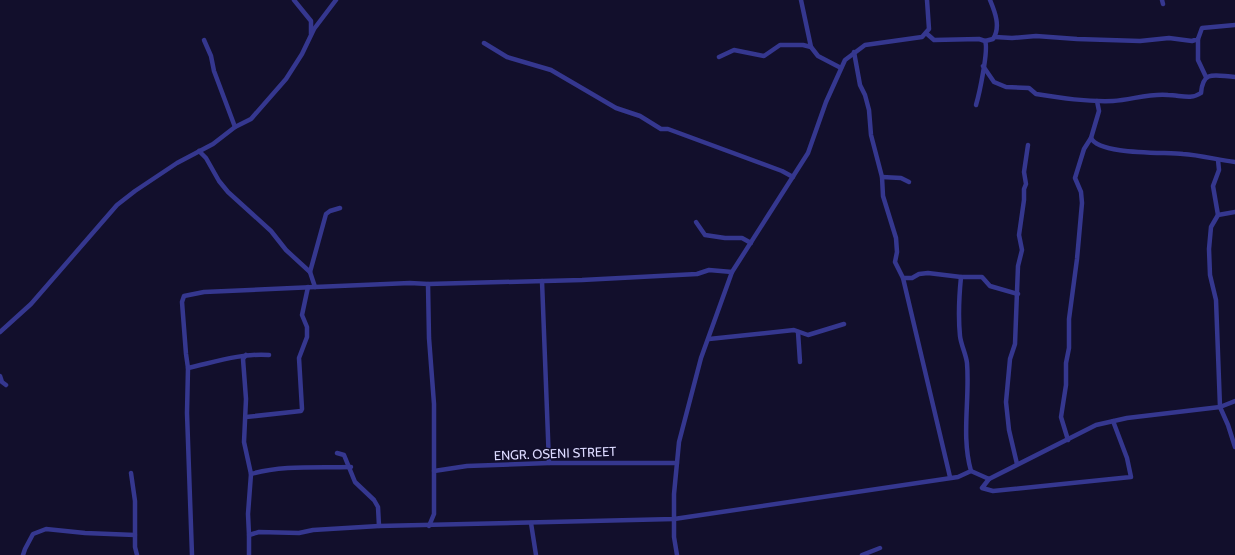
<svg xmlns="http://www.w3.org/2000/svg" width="1235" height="555" viewBox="0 0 1235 555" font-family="Cabin,sans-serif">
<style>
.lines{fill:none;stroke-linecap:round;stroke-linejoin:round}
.minor{stroke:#35378f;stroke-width:4.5}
.labels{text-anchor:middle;stroke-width:3;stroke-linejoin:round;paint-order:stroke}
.street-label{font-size:13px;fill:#dcdaff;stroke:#120f2c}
</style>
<rect width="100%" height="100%" fill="#120f2c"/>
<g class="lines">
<!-- minor -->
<g class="minor">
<polyline points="294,0 311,21 311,34"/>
<polyline points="801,0 811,47 818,56 841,68"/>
<polyline points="1162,0 1163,4"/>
<path d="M926,33l8,7 45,-1 6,2c4,8 -6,54 -9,64"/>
<polyline points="995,37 1012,38 1036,36 1077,39 1140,41 1169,38 1192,41 1198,39 1202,28 1235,25"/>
<polyline points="1198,39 1198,60 1206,77"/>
<polyline points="204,40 211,56 214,71 235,127"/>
<path d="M985,41l8,-2c8,-12 2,-27 -3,-39"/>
<polyline points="484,43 507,57 551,70 616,108 640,116 661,129 668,129 782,171 793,177"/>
<polyline points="854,52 860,85 865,95 869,110 871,135 882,177 883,196 896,238 897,252 895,262 903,278 950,477"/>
<polyline points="719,57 734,50 764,56 780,45 803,45 811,47"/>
<path d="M983,66l11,16 12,5 23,1 7,6c25,4 51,8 77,7 18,-1 37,-8 55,-6 12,0 23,5 33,-2 2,-24 15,-17 34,-16"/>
<path d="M1097,101l2,10 -8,27c8,17 73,14 92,16 17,1 35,6 52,8"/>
<polyline points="199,151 206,158 219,181 228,192 271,231 286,250 310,272"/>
<polyline points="1218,160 1219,170 1213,186 1218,215 1211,227 1209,249 1210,275 1216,300 1220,407 1228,425 1235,447"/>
<polyline points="882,177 901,178 909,182"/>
<polyline points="1218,215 1235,212"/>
<polyline points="696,222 705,235 725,238 742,238 751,243"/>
<polyline points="903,278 912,278 919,274 928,273 961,277 982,277 990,286 1018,294"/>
<polyline points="542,281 549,463"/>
<polyline points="428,284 429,338 434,404 434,514 429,526"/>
<polyline points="315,287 310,272 326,214 330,211 340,208"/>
<polyline points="0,332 31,304 117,205 135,191 177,163 213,144 235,127 251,119 286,79 302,54 314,29 336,0"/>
<polyline points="798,332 800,362"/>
<polyline points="709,339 794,330 808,335 844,324"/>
<polyline points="246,355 243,359 246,399 244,442 251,474 248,514 249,535"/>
<path d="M188,368c27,-6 53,-15 81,-13"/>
<polyline points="0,376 2,382 6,385"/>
<polyline points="246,417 301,411 302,409 299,358 307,337 307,327 302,315 308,287"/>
<polyline points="1068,440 1061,417 1066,385 1066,363 1069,348 1069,319 1077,259 1082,203 1081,192 1075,178 1084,149 1091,138"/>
<polyline points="337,453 344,455 355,482 374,500 378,507 379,526"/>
<polyline points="1017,464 1009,430 1006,402 1010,359 1015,344 1018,266 1022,250 1019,235 1024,200 1024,189 1026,184 1024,172 1028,145"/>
<polyline points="434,471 467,466 549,463 677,463"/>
<polyline points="971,471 989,479 1096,425 1127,418 1220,407 1235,401"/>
<polyline points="131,473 135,501 135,547 137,555"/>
<path d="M251,474c32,-9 66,-6 100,-7"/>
<polyline points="989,479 982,488 993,491 1131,477 1127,458 1113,421"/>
<polyline points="531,523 536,555"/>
<polyline points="23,555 25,549 33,534 46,529 85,533 135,535"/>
<polyline points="192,555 187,413 188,368 186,354 182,302 184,296 204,292 315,287 410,283 428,284 582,280 697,274 709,270 732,272"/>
<path d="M249,555v-20l10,-3 40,1 14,-3 66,-4 295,-7 284,-42 13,-6c-10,-35 -1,-72 -4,-108 -1,-9 -6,-18 -7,-27 -2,-20 -1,-39 1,-59"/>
<polyline points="677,555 674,537 674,494 679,442 701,358 732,272 808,153 826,102 845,60 865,45 922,37 929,29 927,0"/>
<polyline points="862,555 880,548"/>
</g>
</g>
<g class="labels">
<!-- street labels -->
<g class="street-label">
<text transform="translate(555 453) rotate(-2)" y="5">ENGR. OSENI STREET</text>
</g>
</g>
</svg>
